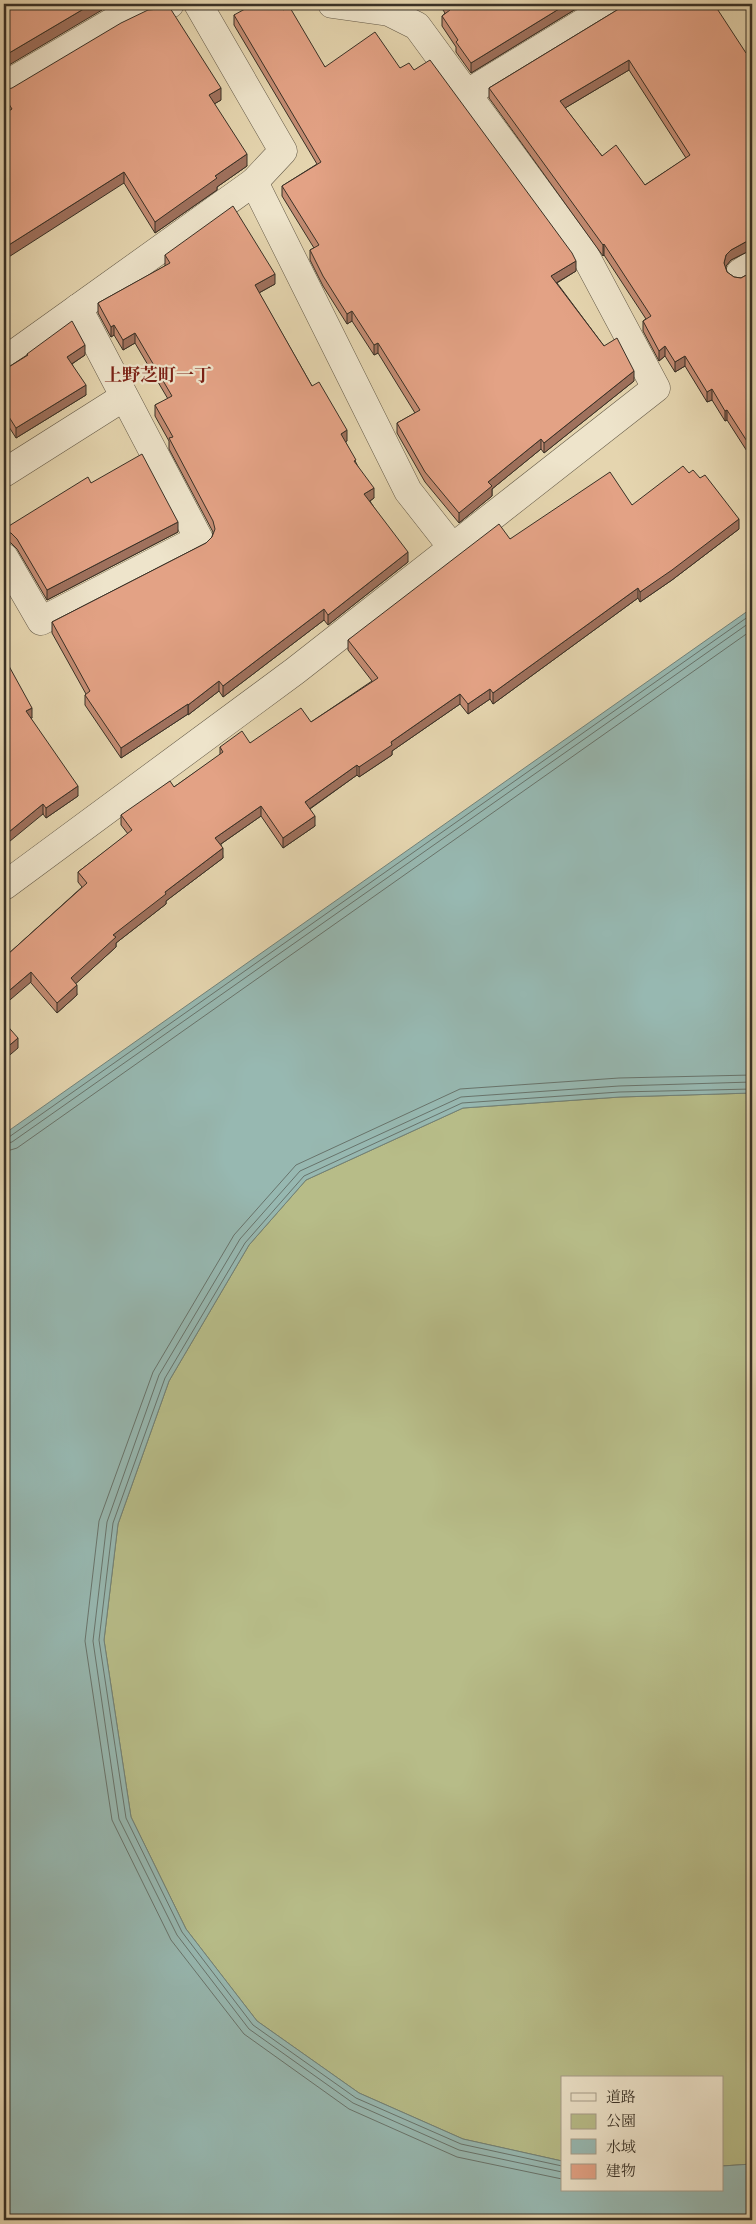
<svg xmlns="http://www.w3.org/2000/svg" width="756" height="2224" viewBox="0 0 756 2224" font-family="'Gentium Book Plus','Noto Serif JP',serif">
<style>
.green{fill:#b7bc88;stroke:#787657}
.water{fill:#97b8b1;stroke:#718279}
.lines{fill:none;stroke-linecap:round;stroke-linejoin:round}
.shore{stroke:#68746c;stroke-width:1}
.street-casing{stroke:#645a48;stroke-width:29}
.street{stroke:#eee4cb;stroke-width:28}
.wall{fill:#c38b72;stroke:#393126;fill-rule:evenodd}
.shaded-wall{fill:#9f715d;stroke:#393126}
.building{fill:#e3a285;stroke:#393126;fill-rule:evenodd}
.labels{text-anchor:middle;stroke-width:4.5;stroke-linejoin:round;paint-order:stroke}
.neighbourhood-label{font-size:18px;font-weight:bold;fill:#7a1f14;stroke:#eee4cb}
</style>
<rect width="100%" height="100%" fill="#e5d5af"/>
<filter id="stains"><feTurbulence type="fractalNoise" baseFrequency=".004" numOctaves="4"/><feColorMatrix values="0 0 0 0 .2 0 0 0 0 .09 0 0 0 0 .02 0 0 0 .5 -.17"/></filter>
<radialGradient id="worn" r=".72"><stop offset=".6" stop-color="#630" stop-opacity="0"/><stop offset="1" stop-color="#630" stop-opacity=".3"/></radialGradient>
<!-- green -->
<polygon class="green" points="752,1093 752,2164 722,2166 722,2078 562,2078 562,2161 463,2139 359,2093 257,2021 186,1929 131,1817 104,1640 118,1524 169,1381 249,1245 306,1180 463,1108 620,1097"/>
<!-- water -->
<polygon class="water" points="752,608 752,1093 620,1097 463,1108 306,1180 249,1245 169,1381 118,1524 104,1640 131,1817 186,1929 257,2021 359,2093 463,2139 562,2161 562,2190 722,2190 722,2166 752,2164 752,2220 6,2220 4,2218 4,1134"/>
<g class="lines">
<!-- shore -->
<g class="shore">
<polyline points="4,1138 9,1137 752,614"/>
<polyline points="4,1144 12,1142 752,621"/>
<polyline points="4,1152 17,1148 752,630"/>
<polyline points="562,2166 461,2144 356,2098 253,2025 182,1932 126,1818 99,1640 113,1523 165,1378 245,1243 304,1176 462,1103 619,1092 752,1089"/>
<polyline points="562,2172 459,2150 353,2103 249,2029 177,1935 119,1819 93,1641 107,1522 159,1375 240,1239 300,1171 461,1097 619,1086 752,1082"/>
<polyline points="562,2179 457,2157 349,2109 244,2034 171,1940 112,1820 85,1641 99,1521 153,1372 234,1235 296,1165 460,1089 619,1078 752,1075"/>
</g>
<!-- street casing -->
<g class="street-casing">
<g id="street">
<polyline points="198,4 283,151 254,182 408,491 452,547"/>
<polyline points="4,86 114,21 144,7 170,4"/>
<polyline points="466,94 614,4"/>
<polyline points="740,273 752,265"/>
<polyline points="4,361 254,182"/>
<polyline points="4,473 124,397"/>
<polyline points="4,557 41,621 199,539 78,308"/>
<polyline points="4,886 295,671 656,388 585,255 417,26 389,12 332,4"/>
</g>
</g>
<!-- street -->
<use href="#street" class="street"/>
</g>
<!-- wall -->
<g class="wall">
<polygon points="439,4 584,4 471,73 456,52 456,47 442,26 442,16 445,13"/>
<path d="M622,7l124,46 6,4v193h-1l-20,10 -5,6v1l1,5 7,5 7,1 11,-6v187l-25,-39 -2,1 -13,-21 -5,2 -22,-36 -10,6 -10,-16 -6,5 -16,-30v-10l3,-2 -42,-64 -1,1 -114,-158v-10zM629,70l57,88 -41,27 -43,-29 -37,-48z"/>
<polygon points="283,10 325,67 400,68 414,70 576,271 557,283 604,346 634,381 544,453 541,449 492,489 492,496 459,523 425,482 397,433 397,423 415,413 378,353 374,355 352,321 347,324 323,286 310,260 310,250 314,248 282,196 282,186 317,164 234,25 234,15"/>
<polygon points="4,90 221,100 214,104 247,166 217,187 217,190 155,233 124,183 7,112 4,108"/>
<polygon points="165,255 275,284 259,293 312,386 347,441 345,441 374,498 370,501 408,562 328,625 324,620 223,697 219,691 188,715 188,714 121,758 85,705 85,695 86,694 52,633 52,622 206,543 212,537 213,532 169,449 169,441 155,416 155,405 168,399 135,343 123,350 114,335 111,337 98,313 98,303 165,266"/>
<polygon points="27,354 85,355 72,364 86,395 16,438 4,419 4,370 27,355"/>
<polygon points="91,483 178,532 47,600 17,549 11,543 4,541 4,529"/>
<polygon points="632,505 739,529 672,580 640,602 638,598 493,704 490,699 468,714 460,704 392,751 392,755 359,777 357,775 310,809 315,826 283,848 261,816 221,844 223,858 166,901 166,904 116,943 116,947 75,984 77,995 57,1013 7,955 82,887 78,882 78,872 128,834 121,825 121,815 174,787 220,755 220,747 250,743 311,722 372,681 348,650 348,640 510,539"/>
<polygon points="4,657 32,718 31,719 78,796 46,818 43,814"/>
</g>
<!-- shaded-wall -->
<g class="shaded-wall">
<polygon points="92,4 102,4 102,10 4,68 4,56"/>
<polygon points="567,4 584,4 471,73 471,63"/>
<polygon points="629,60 629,70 560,111 560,101"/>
<polygon points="221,88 221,100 209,107 209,95"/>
<polygon points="247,154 247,166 217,187 217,190 155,233 155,222 215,176"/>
<polygon points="124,172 124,183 4,260 4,248"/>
<polygon points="751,239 751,250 731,260 726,266 724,274 724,263 726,255 731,250"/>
<polygon points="604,244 604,255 603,256 603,245"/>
<polygon points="576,261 576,271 551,286 551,276"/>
<polygon points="275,274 275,284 255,295 255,285"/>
<polygon points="352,311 352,321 347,324 347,314"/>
<polygon points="114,325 114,335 111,337 111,327"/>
<polygon points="135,333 135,343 123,350 123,340"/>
<polygon points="378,343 378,353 374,355 374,345"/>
<polygon points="85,345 85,355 67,367 67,357"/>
<polygon points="665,346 665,356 659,361 659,351"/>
<polygon points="685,356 685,366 675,372 675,362"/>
<polygon points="634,371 634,381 544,453 544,443"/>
<polygon points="86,385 86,395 16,438 16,428"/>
<polygon points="712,389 712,400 707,402 707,392"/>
<polygon points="727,410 727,420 725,421 725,411"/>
<polygon points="347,430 347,441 341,444 341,434"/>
<polygon points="541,439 541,449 492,489 492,496 459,523 459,513 488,482"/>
<polygon points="374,488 374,498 364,505 364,494"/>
<polygon points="739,519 739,529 672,580 640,602 640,592"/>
<polygon points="178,522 178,532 47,600 47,590"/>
<polygon points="408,552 408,562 328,625 328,615"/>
<polygon points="638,588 638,598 493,704 493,693"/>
<polygon points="324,609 324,620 223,697 223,686"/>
<polygon points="219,681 219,691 188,715 188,705"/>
<polygon points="490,689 490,699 468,714 468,704"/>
<polygon points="460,694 460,704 392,751 392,755 359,777 359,767 391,742"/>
<polygon points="188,704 188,714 121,758 121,748"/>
<polygon points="32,708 32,718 26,721 26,711"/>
<polygon points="357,765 357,775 305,812 305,802"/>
<polygon points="78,786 78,796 46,818 46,808"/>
<polygon points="43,804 43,814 4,846 4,836"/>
<polygon points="261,806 261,816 215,848 215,838"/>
<polygon points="315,816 315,826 283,848 283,838"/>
<polygon points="223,848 223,858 166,901 166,904 116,943 116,947 71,988 71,978 113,935 165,892"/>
<polygon points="31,972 31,982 4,1005 4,995"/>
<polygon points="77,985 77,995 57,1013 57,1003"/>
<polygon points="18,1038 18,1048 4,1060 4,1050"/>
</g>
<!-- building -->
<g class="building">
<polygon points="4,4 92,4 4,56"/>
<polygon points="254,4 280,4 283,10 289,6 325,67 375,32 400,68 409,63 414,70 430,60 572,253 576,261 551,276 604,346 617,338 634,371 544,443 541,439 488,482 492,486 459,513 425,472 397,423 420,410 378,343 374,345 352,311 347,314 323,276 310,250 319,245 282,186 321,162 234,15"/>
<polygon points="446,4 567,4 471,63 456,42 458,40 442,16 450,10"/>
<path d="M625,4h89l32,49 3,-2 3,6v183l-1,-1 -20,11 -5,5 -2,8 3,9 7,5 7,1 11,-6v113l-2,1 2,3v60l-25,-39 -2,1 -13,-22 -5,3 -22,-36 -10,6 -10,-16 -6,5 -16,-30 8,-5 -47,-72 -1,1 -114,-157 133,-81zM629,60l61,95 -45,30 -29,-40 -14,11 -42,-55z"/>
<polygon points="170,8 221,88 209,95 247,154 215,176 217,178 155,222 124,172 4,248 4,114 12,109 4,96 4,90 12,88 121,23 148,10"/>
<polygon points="233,206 275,274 255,285 312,386 319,382 347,430 341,434 356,460 354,461 374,488 364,494 408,552 328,615 324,609 223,686 219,681 188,705 188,704 121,748 85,695 90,691 52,622 206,543 212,537 215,529 213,521 169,438 173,437 155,405 172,396 135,333 123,340 114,325 111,327 98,303 170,263 165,255"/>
<polygon points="72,321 85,345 67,357 86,385 16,428 4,409 4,370 28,355 27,354"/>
<polygon points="142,454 178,522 47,590 17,539 11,533 4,532 4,529 88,477 91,483"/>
<polygon points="683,466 689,473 693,470 700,478 705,475 739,519 672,570 640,592 638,588 493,693 490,689 468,704 460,694 391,742 392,745 359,767 357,765 305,802 315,816 283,838 261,806 215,838 223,848 165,892 166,894 113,935 116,937 71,978 77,985 57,1003 31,972 4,995 4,951 7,955 87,883 78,872 132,830 121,815 170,781 174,787 223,752 220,747 242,731 250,743 301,708 311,722 378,678 348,640 499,524 510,539 610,472 632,505"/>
<polygon points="4,657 32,708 26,711 78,786 46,808 43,804 4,836"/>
<polygon points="4,1022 18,1038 4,1050"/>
</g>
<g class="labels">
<!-- neighbourhood labels -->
<g class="neighbourhood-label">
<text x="158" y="381">上野芝町一丁</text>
</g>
</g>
<!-- margin -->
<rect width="756" height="2224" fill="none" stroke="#e5d5af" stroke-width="20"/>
<rect x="5" y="5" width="746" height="2214" fill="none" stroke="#393126" stroke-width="2.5"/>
<rect x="10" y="10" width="736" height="2204" fill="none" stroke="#393126"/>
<!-- legend -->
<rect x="561" y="2076" width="162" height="115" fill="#eee4cb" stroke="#a69c89"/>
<rect x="571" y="2093" width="25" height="8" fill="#eee4cb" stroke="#a69c89"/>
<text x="606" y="2102" font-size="15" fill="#393126">道路</text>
<rect x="571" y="2114" width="25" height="15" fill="#b7bc88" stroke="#a69c89"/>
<text x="606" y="2126" font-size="15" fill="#393126">公園</text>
<rect x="571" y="2139" width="25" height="15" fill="#97b8b1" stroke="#a69c89"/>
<text x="606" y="2152" font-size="15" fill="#393126">水域</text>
<rect x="571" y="2164" width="25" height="15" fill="#e3a285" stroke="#a69c89"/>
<text x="606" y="2176" font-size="15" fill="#393126">建物</text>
<rect width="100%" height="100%" filter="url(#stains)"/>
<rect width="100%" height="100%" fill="url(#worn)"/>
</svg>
